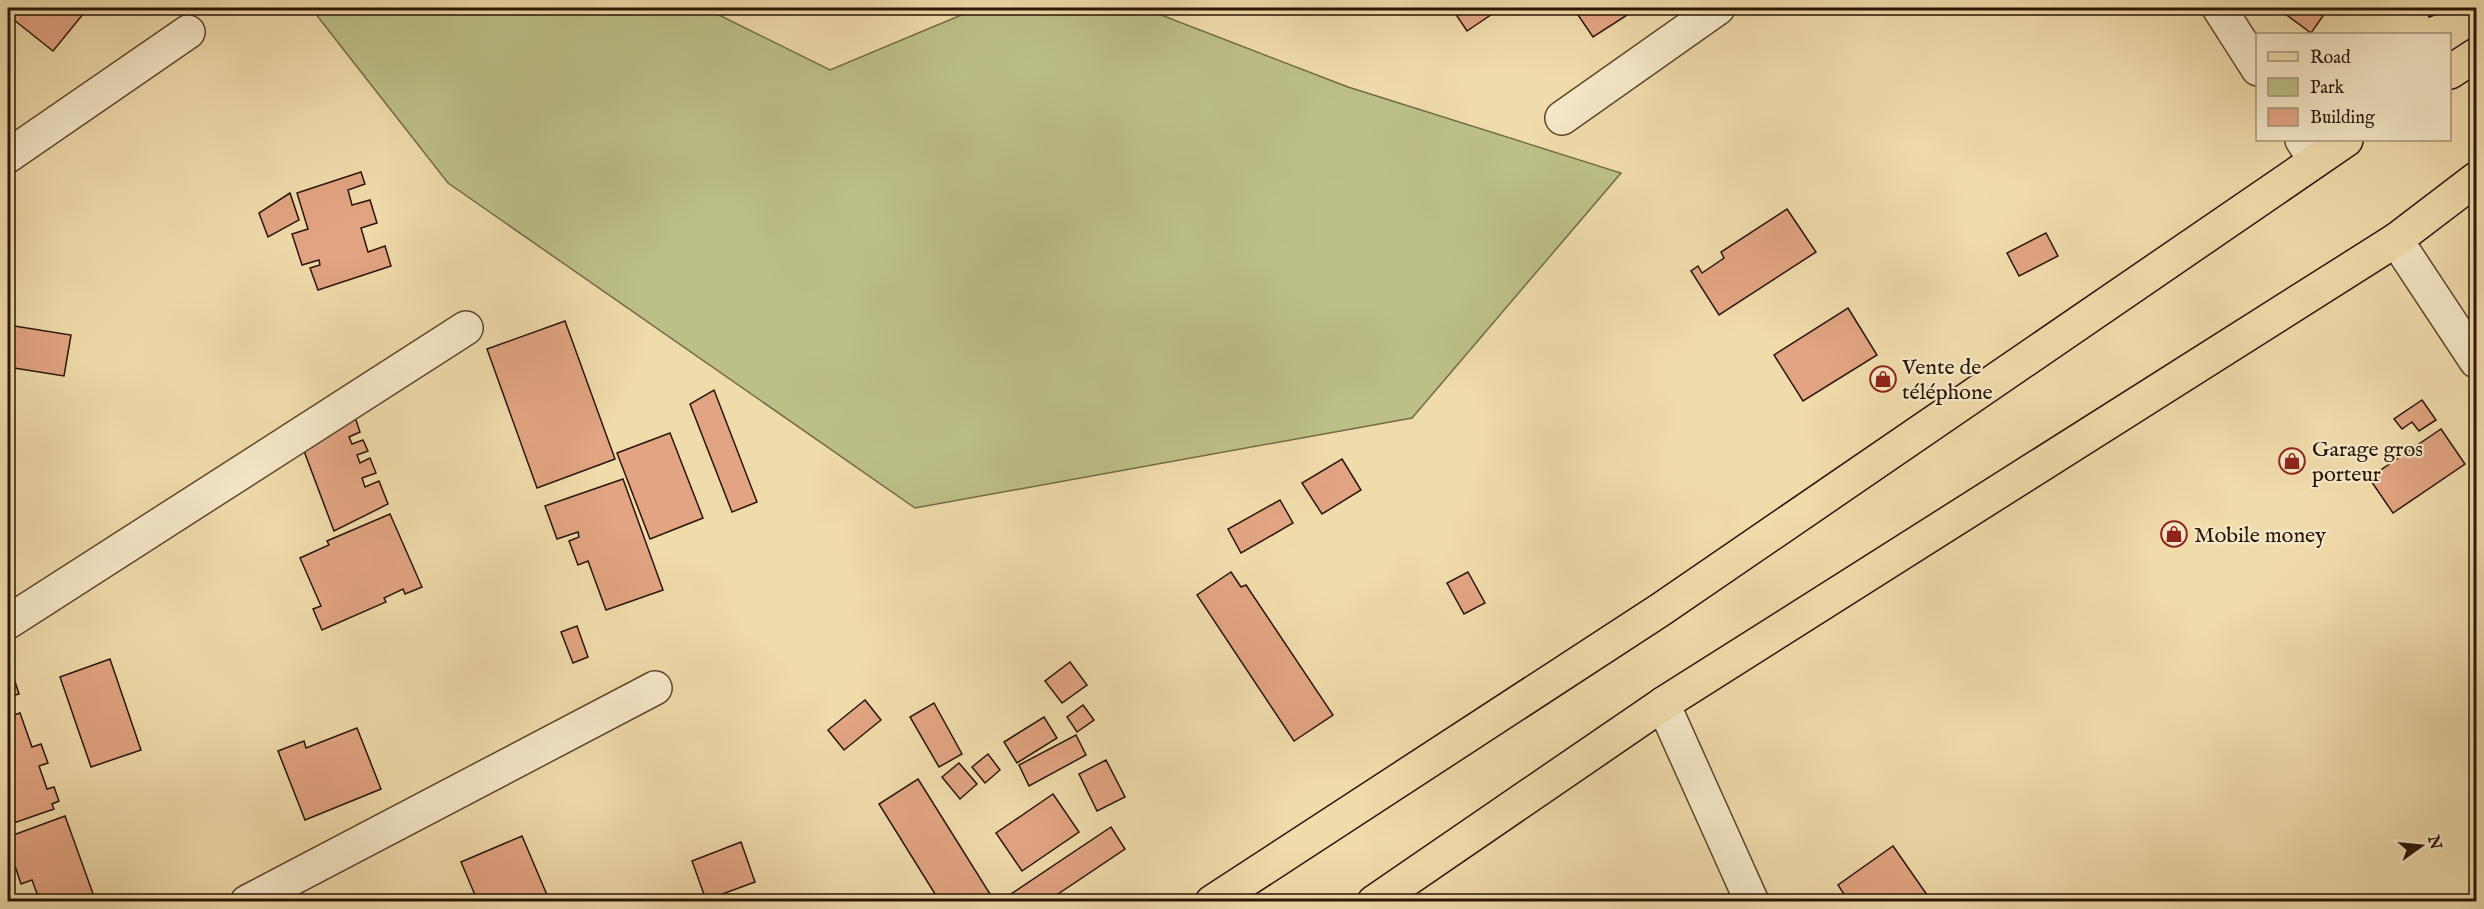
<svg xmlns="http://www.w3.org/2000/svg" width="2484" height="909" viewBox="0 0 2484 909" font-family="'IM FELL English',serif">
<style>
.green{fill:#bcc087;stroke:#726b46;stroke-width:1.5}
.building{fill:#e2a482;stroke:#291605;stroke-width:1.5}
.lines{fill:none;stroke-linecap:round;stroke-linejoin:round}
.minor-casing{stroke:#5b472e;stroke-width:36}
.primary-casing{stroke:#291605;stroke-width:36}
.minor{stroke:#f5e8c8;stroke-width:33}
.primary{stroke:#f0dbab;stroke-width:33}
.labels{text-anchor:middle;stroke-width:4.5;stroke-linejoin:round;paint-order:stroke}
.poi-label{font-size:22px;fill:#291605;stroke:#f5e8c8;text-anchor:start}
</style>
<rect width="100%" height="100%" fill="#f0dbab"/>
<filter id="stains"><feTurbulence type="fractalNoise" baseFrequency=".00333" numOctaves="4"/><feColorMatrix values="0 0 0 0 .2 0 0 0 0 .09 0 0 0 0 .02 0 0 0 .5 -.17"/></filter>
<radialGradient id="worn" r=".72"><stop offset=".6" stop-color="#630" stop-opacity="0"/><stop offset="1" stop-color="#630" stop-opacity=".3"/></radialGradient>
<!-- green -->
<polygon class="green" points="311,8 705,8 830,70 978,8 1143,8 1348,87 1621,173 1412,418 915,508 448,183"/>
<!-- building -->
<g class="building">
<polygon points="16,8 88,8 53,51 9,16"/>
<polygon points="1464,8 1497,8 1498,10 1467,31 1455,13"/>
<polygon points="1583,8 1638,8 1593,37 1576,12"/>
<polygon points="2288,8 2311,8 2323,16 2311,33 2284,13"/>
<polygon points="2425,8 2448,8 2449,10 2429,17"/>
<polygon points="361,172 365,184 348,190 352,205 370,200 377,223 361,228 368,252 385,246 391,266 318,290 310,268 320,265 319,260 302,265 292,234 308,229 297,193"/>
<polygon points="290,193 299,220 268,237 259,213"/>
<polygon points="1787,209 1816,252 1719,315 1691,271 1698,266 1702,273 1724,258 1721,252"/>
<polygon points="2046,233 2058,256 2019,276 2007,253"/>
<polygon points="1848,308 1877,355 1803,401 1774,355"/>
<polygon points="565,321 615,459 537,488 487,349"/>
<polygon points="8,325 71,335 64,376 8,367"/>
<polygon points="714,390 757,502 732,512 690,404"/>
<polygon points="2422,400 2436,420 2419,431 2412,422 2402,429 2394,419"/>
<polygon points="355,417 360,432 349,437 352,444 363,440 368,451 357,455 360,463 370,458 376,473 362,478 365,487 379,481 388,504 334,531 304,451"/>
<polygon points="2441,429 2465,464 2393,513 2369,478"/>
<polygon points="670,433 703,518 650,539 617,453"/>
<polygon points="1342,459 1361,490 1322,514 1302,483"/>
<polygon points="623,479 663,590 606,610 588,561 578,565 569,541 579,537 578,532 557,539 545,506"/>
<polygon points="1280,500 1293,523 1241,553 1228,529"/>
<polygon points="390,514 422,587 405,594 403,589 384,598 386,602 322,630 313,609 321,606 300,558 329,545 327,541"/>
<polygon points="1231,572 1241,587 1246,585 1333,715 1294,741 1197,595"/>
<polygon points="1468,572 1485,603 1464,614 1447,583"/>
<polygon points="577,626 588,657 573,663 561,632"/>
<polygon points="110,659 141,750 91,767 60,677"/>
<polygon points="1070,662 1087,685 1062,703 1045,681"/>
<polygon points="11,669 19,694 8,697 8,670"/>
<polygon points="865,700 881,720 844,750 828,730"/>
<polygon points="934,703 962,754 939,767 910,717"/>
<polygon points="1083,705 1094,720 1077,732 1067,717"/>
<polygon points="20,713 32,747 41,744 48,763 39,766 47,789 54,787 59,801 52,804 54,809 8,825 8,717"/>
<polygon points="1044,717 1057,738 1017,763 1004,742"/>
<polygon points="357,728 381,789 305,820 278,751 304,741 306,748"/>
<polygon points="1076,735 1086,755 1029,786 1019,765"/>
<polygon points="988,754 1000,770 985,783 972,767"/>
<polygon points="1106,760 1125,797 1097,811 1079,774"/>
<polygon points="959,763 977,784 960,799 942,777"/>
<polygon points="918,779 995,902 940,902 879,804"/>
<polygon points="1053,794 1079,832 1022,871 996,833"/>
<polygon points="65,816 96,902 40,902 32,880 21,884 8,845 8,837"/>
<polygon points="1111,827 1125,849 1046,902 1009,902 1013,898 1011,894"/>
<polygon points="522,836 550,902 478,902 461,862"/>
<polygon points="741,842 755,882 706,900 692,861"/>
<polygon points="1893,846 1932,902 1849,902 1838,885"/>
</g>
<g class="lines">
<!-- minor casing -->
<g class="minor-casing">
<g id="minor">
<polyline points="2219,8 2258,69"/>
<polyline points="1562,118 1718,8"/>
<polyline points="2302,140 2315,160"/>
<polyline points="8,156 188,32"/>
<polyline points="2396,240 2476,361"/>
<polyline points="8,622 466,328"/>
<polyline points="1663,704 1752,902"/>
<polyline points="247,902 655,688"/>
</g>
</g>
<!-- primary casing -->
<g class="primary-casing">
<g id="primary">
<polyline points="2450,72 2476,55"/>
<polyline points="1212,902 1660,610 2346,140"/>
<polyline points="1374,902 1663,704 2396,240 2476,179"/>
</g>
</g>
<!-- minor -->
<use href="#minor" class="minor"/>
<!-- primary -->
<use href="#primary" class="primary"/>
</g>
<!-- icons -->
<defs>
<g id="shop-ring" transform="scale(1.35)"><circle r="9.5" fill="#f5e8c8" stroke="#8f2418" stroke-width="1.5"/><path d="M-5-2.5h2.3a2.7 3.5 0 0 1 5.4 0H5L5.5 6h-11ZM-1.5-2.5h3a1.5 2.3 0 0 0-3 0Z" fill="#8f2418"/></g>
</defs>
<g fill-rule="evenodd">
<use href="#shop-ring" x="1883" y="379"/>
<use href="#shop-ring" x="2292" y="461"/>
<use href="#shop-ring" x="2174" y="534"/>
</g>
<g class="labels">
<!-- poi labels -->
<g class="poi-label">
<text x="1902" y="374">Vente de<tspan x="1902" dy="25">téléphone</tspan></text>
<text x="2312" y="456">Garage gros<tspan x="2312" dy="25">porteur</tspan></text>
<text x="2194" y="542">Mobile money</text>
</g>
</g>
<!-- margin -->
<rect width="2484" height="909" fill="none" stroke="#f0dbab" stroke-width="30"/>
<rect x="9" y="9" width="2466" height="891" fill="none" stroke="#291605" stroke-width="3"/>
<rect x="15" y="15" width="2454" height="879" fill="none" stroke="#291605" stroke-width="1.5"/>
<!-- legend -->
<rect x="2256" y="33" width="195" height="108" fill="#f5e8c8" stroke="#a3947a" stroke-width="1.5"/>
<rect x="2268" y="52" width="30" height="9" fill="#f0dbab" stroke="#a3947a" stroke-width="1.5"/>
<text x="2310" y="63" font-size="18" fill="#291605">Road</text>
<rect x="2268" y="78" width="30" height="18" fill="#bcc087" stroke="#a3947a" stroke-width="1.5"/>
<text x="2310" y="93" font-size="18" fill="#291605">Park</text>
<rect x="2268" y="108" width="30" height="18" fill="#e2a482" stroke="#a3947a" stroke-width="1.5"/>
<text x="2310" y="123" font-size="18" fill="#291605">Building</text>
<!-- north arrow -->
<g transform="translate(2421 846) rotate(75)" stroke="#f5e8c8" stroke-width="4.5" paint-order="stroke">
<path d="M0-4.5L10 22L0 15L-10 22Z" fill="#291605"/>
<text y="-9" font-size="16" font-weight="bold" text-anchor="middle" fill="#291605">N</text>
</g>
<rect width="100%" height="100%" filter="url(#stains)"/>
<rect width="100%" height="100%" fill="url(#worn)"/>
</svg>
